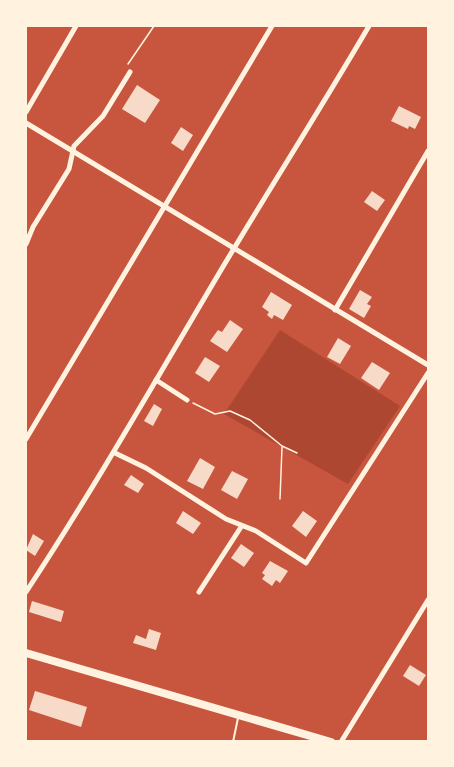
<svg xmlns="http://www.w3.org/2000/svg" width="454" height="767" viewBox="0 0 454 767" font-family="Manrope,sans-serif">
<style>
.green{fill:#ae4732}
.building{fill:#f7dbc8}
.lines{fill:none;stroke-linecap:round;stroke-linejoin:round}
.path{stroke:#fff3e0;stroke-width:1.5}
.service{stroke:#fff3e0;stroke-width:2}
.minor{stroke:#fff3e0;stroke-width:5}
.secondary{stroke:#fff3e0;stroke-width:8}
</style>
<rect width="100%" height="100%" fill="#c8553d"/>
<!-- green -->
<polygon class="green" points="280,330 400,406 348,484 224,414"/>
<!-- building -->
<g class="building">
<polygon points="137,85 160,100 145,123 122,109"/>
<polygon points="399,106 421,117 415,129 409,126 408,129 391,121"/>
<polygon points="181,127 193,135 183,151 171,143"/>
<polygon points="372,191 385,200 377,211 364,202"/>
<polygon points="360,290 372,297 367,304 371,306 364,318 349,309"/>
<polygon points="271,292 292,305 283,320 274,315 272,319 267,315 269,312 262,307"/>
<polygon points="230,320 243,329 227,352 210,341 218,330 222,332"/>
<polygon points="338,338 351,346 340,364 327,357"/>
<polygon points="205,357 220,366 209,382 195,373"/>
<polygon points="372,362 390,373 379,390 361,378"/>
<polygon points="154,404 162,409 153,426 144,421"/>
<polygon points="200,458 215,467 203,489 187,481"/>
<polygon points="232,471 248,479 237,499 221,490"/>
<polygon points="131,475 144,484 138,493 124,485"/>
<polygon points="183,511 201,523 193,534 176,523"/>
<polygon points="303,511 317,521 306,537 292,526"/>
<polygon points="33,534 44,541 35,556 26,550"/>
<polygon points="241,544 254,553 244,567 231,558"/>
<polygon points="270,561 288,571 280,583 276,580 272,586 262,579 265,575 262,573"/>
<polygon points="32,601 64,611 61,622 29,612"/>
<polygon points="149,629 161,633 156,650 133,643 136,635 146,639"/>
<polygon points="410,665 426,675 419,686 403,676"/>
<polygon points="35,691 87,707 81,727 29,710"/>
</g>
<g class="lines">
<!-- path -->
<g class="path">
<polyline points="128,64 154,26"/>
<polyline points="193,403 215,414 230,411 250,420 282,446 297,453"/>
<polyline points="280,499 282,447"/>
</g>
<!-- service -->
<polyline class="service" points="233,742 238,718"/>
<!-- minor -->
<g class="minor">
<polyline points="26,112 76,26"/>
<polyline points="26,123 428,365"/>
<polyline points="26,244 33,227 69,169 74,146 103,116 130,72"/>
<polyline points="335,310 428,151"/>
<polyline points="156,380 187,400"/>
<polyline points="26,439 272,26"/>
<polyline points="115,453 146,468 226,519 256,531 306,563 428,373"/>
<path d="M26,592c69,-105 131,-214 195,-322 49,-82 100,-162 148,-244"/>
<polyline points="199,592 241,527"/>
<polyline points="341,742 428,600"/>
</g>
<!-- secondary -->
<polyline class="secondary" points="26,653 331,742"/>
</g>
<!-- border -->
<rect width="454" height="767" fill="none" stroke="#fff3e0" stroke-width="54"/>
</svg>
